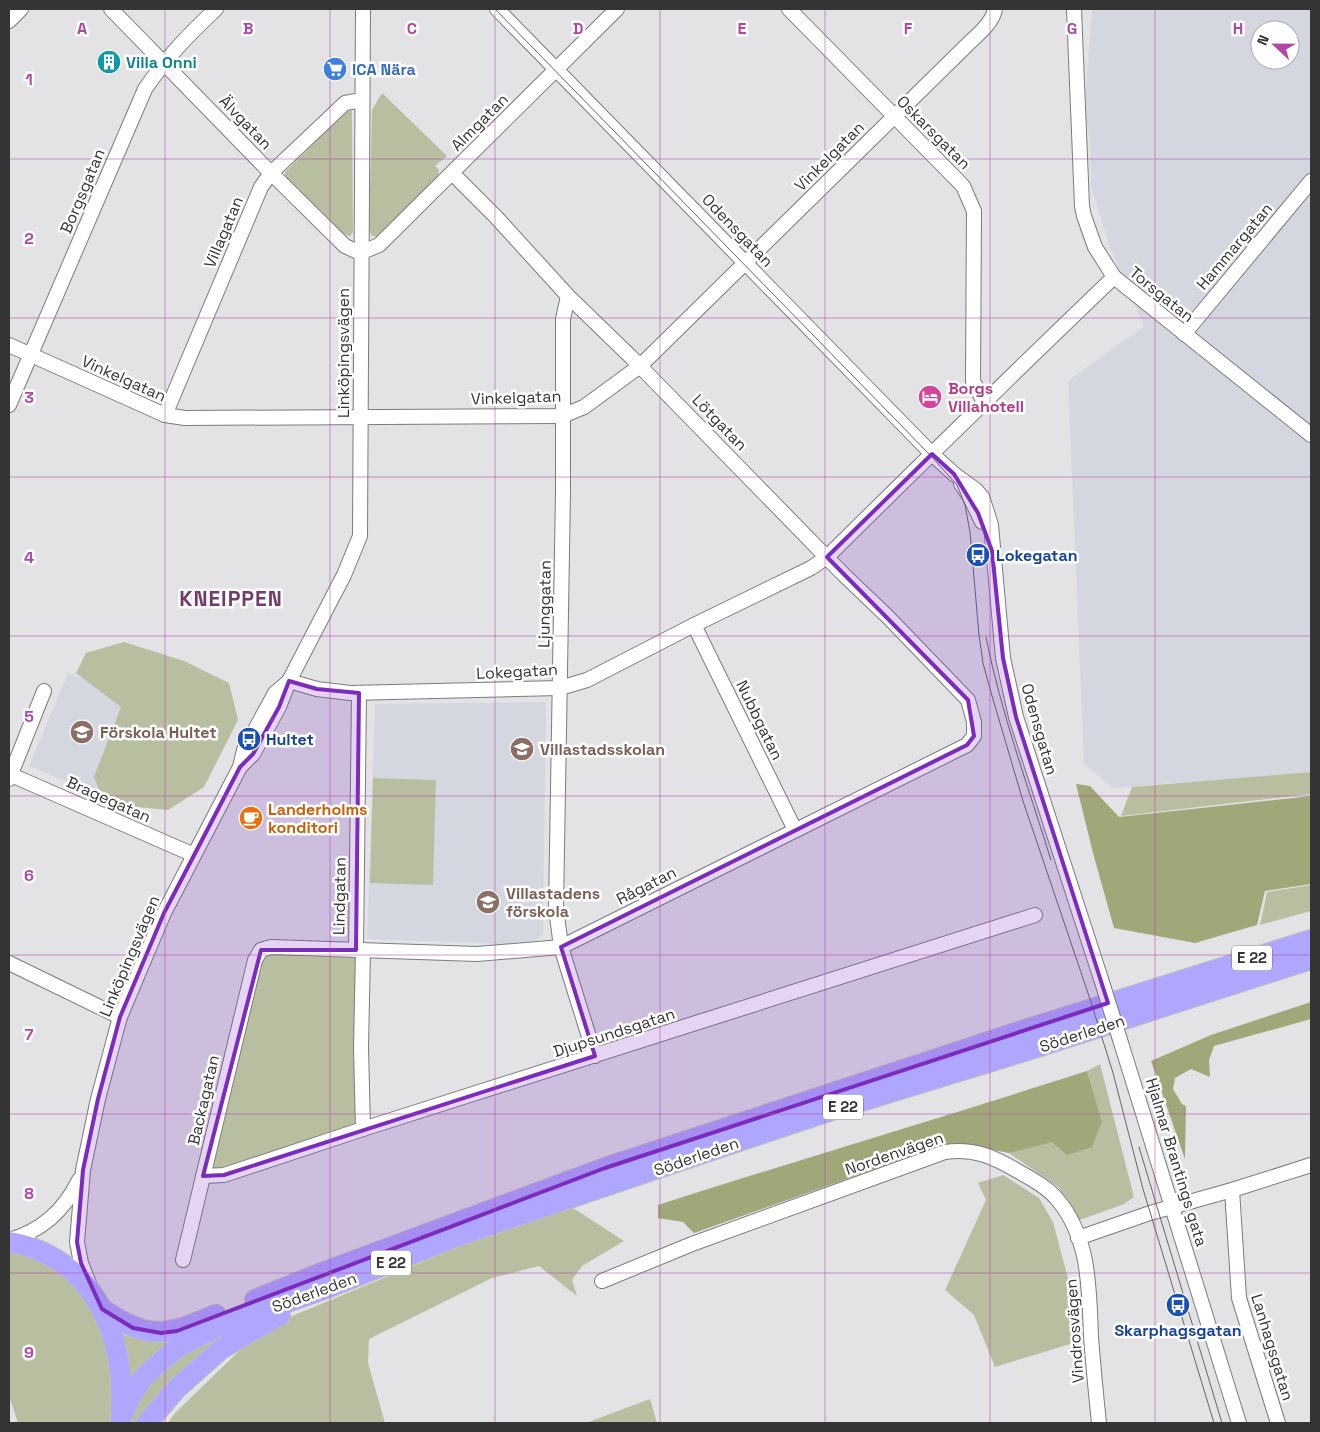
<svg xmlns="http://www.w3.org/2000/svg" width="1320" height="1432" viewBox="0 0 1320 1432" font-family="'Space Grotesk',sans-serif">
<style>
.built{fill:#d5d7e0;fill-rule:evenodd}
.green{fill:#b8bfa1}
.forest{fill:#9fa879}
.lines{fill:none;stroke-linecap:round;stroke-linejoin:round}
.minor-casing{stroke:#7c7c7e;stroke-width:16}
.highway-casing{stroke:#bebebe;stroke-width:22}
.minor{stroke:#fff;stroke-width:14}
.highway{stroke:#afa7fd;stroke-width:20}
.tram{stroke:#656567;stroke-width:1}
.minor-bridge-casing{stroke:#7c7c7e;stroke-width:16;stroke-linecap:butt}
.minor-bridge{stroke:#fff;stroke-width:14}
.marked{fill:#7b2cbf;fill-opacity:0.2;stroke:#7b2cbf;stroke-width:4;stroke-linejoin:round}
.grid{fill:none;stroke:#b046a7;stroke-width:1;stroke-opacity:0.55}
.labels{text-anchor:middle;stroke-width:5;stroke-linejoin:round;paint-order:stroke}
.shield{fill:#fff;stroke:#717172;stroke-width:1}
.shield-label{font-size:15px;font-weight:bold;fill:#343435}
.culture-label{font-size:16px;font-weight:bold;fill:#0d838f;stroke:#fff;text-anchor:start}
.shop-label{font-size:16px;font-weight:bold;fill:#366cbe;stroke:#fff;text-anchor:start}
.street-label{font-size:16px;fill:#343435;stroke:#fff}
.hotel-label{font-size:16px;font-weight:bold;fill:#b23c85;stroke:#fff;text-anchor:start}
.transit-label{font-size:16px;font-weight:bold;fill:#164399;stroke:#fff;text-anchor:start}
.education-label{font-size:16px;font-weight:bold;fill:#785e54;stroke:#fff;text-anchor:start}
.food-label{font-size:16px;font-weight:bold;fill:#c56008;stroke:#fff;text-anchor:start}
.district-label{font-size:21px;font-weight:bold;letter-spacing:1px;fill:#713c6c;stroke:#fff}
.grid-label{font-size:16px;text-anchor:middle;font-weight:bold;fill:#b046a7;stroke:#fff;stroke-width:5;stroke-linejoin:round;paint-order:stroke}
</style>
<rect width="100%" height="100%" fill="#e3e3e6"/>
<!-- built -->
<g class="built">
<path d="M1092,9h219v763l-198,16 -29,-24 -16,-383 76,-55 -34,-78 -19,-61 -1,-50 -4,-15 -1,-18zM1260,30h30v30h-30z"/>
<polygon points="68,673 134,698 96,794 29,766"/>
<polygon points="546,702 543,934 530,945 367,939 375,704"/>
</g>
<!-- green -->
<g class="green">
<polygon points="382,93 447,156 435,166 439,170 438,177 425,192 379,236 372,236 369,230 372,110"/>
<polygon points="348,110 352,111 353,232 350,236 343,234 285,176 285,172"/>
<polygon points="124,642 184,661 229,683 238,720 204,787 168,810 126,806 101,794 94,777 121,707 76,673 86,653"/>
<polygon points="1311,772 1311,794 1121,816 1132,787"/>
<polygon points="373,778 436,780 433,885 370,883"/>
<polygon points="1311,885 1311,911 1260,925 1267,892"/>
<polygon points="260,954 357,957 357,1125 212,1172"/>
<polygon points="1100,1064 1134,1197 1124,1204 1077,1221 1072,1206 1058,1187 1009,1153 1052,1141 1102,1121 1087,1071"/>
<polygon points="1003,1175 1039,1198 1053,1222 1077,1312 1080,1341 995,1367 974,1315 945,1290 986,1200 978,1183"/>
<polygon points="573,1208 624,1241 582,1266 572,1280 577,1296 539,1266 492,1278 369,1339 368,1363 385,1423 168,1423 176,1412 263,1328 478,1239"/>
<polygon points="9,1251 40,1258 68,1276 109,1336 115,1399 111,1423 18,1423 9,1396"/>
<path d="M235,1327l-95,96h-10c2,-6 3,-13 5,-19 18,-40 64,-57 100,-77z"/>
<path d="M117,1332c18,8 34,11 54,9l-43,47z"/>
<polygon points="650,1399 657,1423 586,1423"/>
</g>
<!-- forest -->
<g class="forest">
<polygon points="1076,784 1090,786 1119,817 1311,796 1311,884 1265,891 1257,925 1195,943 1114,928 1093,853"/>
<polygon points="1311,1002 1311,1019 1214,1046 1209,1060 1210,1077 1191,1069 1175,1078 1173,1089 1182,1104 1186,1106 1185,1159 1151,1061 1211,1035"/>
<path d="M1087,1071l15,50 -10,26 -25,8 -15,-13 -43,11 -51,-10 -86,27 -178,63 -11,-11 -25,-4v-13c143,-46 286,-88 429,-134z"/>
</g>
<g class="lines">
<!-- minor casing -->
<g class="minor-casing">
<g id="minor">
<polyline points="111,9 264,166 345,246 360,253 379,245 617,9"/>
<polyline points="497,9 932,454 954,474 976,490 982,497 987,512 991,525 1003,658 1016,717 1101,979"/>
<polyline points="789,9 963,186 974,211 973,381 984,402"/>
<polyline points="1074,9 1082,206 1084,216 1095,247 1114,277 1311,435"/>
<polyline points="9,21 21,9"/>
<polyline points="568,296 563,319 563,492 556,908 561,947 595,1056"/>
<polyline points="1184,334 1311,181"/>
<path d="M9,345l156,70 20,3 377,-2 22,-9 56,-41 326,-320c10,-10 27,-23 29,-37"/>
<path d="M9,405l136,-316c22,-32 43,-54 71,-80"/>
<polyline points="165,415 261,187 271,173 345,103 362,100"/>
<polyline points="961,484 970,497 982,522"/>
<polyline points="694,625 795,830"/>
<path d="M289,681l28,8 33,4 210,-5 27,-8 107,-55 117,-57 16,-11c95,-94 190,-187 287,-280"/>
<polyline points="240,767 253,754 279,707 289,681 344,575 360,536 363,9"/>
<polyline points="9,774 194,855"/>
<polyline points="9,779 44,691"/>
<polyline points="356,950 359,693"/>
<polyline points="9,963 120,1017"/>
<polyline points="1122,1046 1239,1423"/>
<polyline points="363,1129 361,1048 363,950"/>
<polyline points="203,1176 224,1175 363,1129 1035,915"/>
<polyline points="1232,1190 1239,1298 1278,1423"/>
<polyline points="1078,1238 1150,1213 1232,1190 1311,1165"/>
<path d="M9,1240c33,-9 55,-29 70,-60"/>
<polyline points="183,1260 255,960 261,950 271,947 477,954 561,947 967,745 974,736 974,722 968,700 888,617 843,574 631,357 568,296 496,217 452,173"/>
<path d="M602,1281l90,-37 253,-92c28,-4 47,4 71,18 14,8 31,17 41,29 33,39 32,89 34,137 2,29 5,58 8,87"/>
<polyline points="90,1286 81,1263 77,1242 83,1170 98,1099 120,1017 164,913 240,767 244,750 275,693 289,681"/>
</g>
</g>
<!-- highway casing -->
<g class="highway-casing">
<g id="highway">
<path d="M9,1242c83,14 117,92 112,169"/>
<polyline points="255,1300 322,1273 605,1168 1025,1030 1311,940"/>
<path d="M102,1309c47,32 64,27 114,6"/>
<polyline points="121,1419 131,1397 143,1378 159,1363 177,1348 217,1327 327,1288 455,1237 655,1169 829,1111 1031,1049 1311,959"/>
<polyline points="147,1423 176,1389 221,1349 280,1315"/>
</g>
</g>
<!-- minor -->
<use href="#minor" class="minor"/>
<!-- highway -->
<use href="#highway" class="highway"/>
<!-- tram -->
<g class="tram">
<polyline points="495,9 931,456 957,485 965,505 970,532 979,635 983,663 990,689 1023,801 1090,999 1113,1073 1143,1189 1214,1423"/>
<path d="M986,637c15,76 42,149 65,223"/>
<polyline points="1139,1147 1222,1423"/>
</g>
<!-- minor-bridge casing -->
<g class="minor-bridge-casing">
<polyline id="minor-bridge" points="1101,979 1122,1046"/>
</g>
<!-- minor-bridge -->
<use href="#minor-bridge" class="minor-bridge"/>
</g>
<!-- marked area -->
<path class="marked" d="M932,454l22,20 24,39 14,38 11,107 13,59 92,286 -503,165 -428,163 -16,2 -28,-5 -31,-19 -21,-46 -4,-21 6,-72 15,-71 22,-82 44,-104 76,-146 13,-13 26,-47 10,-26 28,8 42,4 -3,257h-95l-58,226 21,-1 371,-119 -34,-109 406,-202 7,-9 -6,-36 -141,-143z"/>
<!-- grid -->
<path class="grid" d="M165,9v1414M330,9v1414M495,9v1414M660,9v1414M825,9v1414M990,9v1414M1155,9v1414M9,159h1302M9,318h1302M9,477h1302M9,636h1302M9,796h1302M9,955h1302M9,1114h1302M9,1273h1302"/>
<!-- icons -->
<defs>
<g id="building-disc" transform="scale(1.25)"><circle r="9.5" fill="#0f9aa8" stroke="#fff"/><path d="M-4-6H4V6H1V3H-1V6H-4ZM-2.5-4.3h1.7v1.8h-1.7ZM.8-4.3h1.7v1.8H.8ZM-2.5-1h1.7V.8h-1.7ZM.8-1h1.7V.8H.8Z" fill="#fff"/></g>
<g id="supermarket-disc" transform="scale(1.25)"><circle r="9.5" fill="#3f7fe0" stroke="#fff"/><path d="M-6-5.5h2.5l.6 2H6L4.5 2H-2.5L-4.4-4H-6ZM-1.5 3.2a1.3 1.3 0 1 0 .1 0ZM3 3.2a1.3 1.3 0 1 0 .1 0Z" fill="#fff"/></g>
<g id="hotel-disc" transform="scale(1.25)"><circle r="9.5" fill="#d1479c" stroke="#fff"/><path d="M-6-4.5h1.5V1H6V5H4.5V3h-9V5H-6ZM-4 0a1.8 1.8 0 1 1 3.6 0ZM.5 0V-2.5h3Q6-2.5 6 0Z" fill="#fff"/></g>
<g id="bus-disc" transform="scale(1.25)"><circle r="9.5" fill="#1a4fb4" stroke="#fff"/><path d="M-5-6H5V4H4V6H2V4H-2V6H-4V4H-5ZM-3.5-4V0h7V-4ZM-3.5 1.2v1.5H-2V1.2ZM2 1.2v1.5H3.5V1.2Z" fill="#fff"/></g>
<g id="school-disc" transform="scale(1.25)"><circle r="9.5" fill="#8d6e63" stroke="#fff"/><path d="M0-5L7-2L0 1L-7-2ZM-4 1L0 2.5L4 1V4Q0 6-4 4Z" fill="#fff"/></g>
<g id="cafe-disc" transform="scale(1.25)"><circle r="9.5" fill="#e8710a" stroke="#fff"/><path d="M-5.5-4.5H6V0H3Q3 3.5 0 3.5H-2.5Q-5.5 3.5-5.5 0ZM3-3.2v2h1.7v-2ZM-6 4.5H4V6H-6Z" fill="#fff"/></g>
</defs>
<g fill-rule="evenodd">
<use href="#building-disc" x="109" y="62"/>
<use href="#supermarket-disc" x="335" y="69"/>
<use href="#hotel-disc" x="930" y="397"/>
<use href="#bus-disc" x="978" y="555"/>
<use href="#school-disc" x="82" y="732"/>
<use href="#bus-disc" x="249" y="739"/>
<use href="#school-disc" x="522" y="749"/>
<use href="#cafe-disc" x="251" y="818"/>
<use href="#school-disc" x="488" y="902"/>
<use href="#bus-disc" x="1178" y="1305"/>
</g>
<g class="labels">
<!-- shield labels -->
<g class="shield">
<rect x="1232" y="945.5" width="40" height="25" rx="4"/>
<rect x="823" y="1094.5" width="40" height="25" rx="4"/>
<rect x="371" y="1250.5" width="40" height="25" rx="4"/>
</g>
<g class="shield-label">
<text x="1252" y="963">E 22</text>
<text x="843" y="1112">E 22</text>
<text x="391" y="1268">E 22</text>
</g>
<!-- culture labels -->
<g class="culture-label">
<text x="126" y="68">Villa Onni</text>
</g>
<!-- shop labels -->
<g class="shop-label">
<text x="352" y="75">ICA Nära</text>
</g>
<!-- street labels -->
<g class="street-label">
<text transform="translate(246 122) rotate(46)" y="6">Älvgatan</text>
<text transform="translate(479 122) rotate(-45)" y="6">Almgatan</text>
<text transform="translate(934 132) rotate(45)" y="6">Oskarsgatan</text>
<text transform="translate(829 156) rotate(-45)" y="6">Vinkelgatan</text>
<text transform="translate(82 191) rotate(-67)" y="6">Borgsgatan</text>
<text transform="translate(738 230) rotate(46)" y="6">Odensgatan</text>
<text transform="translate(223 232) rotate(-67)" y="6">Villagatan</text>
<text transform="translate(1234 246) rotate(-50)" y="6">Hammargatan</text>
<text transform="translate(1162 294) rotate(39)" y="6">Torsgatan</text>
<text transform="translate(343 353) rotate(-90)" y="6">Linköpingsvägen</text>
<text transform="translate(124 378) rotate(24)" y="6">Vinkelgatan</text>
<text transform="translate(516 397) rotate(-2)" y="6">Vinkelgatan</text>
<text transform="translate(720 422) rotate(46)" y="6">Lötgatan</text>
<text transform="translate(544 604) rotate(-89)" y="6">Ljunggatan</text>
<text transform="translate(517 671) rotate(-3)" y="6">Lokegatan</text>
<text transform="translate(760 720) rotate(64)" y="6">Nubbgatan</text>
<text transform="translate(1040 729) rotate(74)" y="6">Odensgatan</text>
<text transform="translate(109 799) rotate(24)" y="6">Bragegatan</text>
<text transform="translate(646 885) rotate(-27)" y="6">Rågatan</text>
<text transform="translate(339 896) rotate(-89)" y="6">Lindgatan</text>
<text transform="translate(129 956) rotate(-67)" y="6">Linköpingsvägen</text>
<text transform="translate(614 1032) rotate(-18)" y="6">Djupsundsgatan</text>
<text transform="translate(1082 1033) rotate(-18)" y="6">Söderleden</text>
<text transform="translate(203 1100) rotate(-77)" y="6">Backagatan</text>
<text transform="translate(894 1153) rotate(-19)" y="6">Nordenvägen</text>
<text transform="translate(696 1156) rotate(-19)" y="6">Söderleden</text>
<text transform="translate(1177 1162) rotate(73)" y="6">Hjalmar Brantings gata</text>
<text transform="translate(314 1292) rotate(-20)" y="6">Söderleden</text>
<text transform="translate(1074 1331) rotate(-94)" y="6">Vindrosvägen</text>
<text transform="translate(1273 1347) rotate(73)" y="6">Lanhagsgatan</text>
</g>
<!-- hotel labels -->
<g class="hotel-label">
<text x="948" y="394">Borgs<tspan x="948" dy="18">Villahotell</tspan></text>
</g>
<!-- transit labels -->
<g class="transit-label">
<text x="996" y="561">Lokegatan</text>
<text x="266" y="745">Hultet</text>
<text x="1178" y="1336" text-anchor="middle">Skarphagsgatan</text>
</g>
<!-- education labels -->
<g class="education-label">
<text x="100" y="738">Förskola Hultet</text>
<text x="540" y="755">Villastadsskolan</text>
<text x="506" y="899">Villastadens<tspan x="506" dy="18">förskola</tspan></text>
</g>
<!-- food labels -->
<g class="food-label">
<text x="268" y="815">Landerholms<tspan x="268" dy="18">konditori</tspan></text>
</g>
<!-- district labels -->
<g class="district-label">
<text x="231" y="606">KNEIPPEN</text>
</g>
</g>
<g class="grid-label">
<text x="82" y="34">A</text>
<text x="248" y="34">B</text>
<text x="412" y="34">C</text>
<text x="578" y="34">D</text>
<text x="742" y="34">E</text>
<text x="908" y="34">F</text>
<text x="1072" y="34">G</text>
<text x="1238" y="34">H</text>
<text x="29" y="85">1</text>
<text x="29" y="244">2</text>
<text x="29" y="403">3</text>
<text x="29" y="563">4</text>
<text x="29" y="722">5</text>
<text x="29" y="881">6</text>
<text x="29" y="1040">7</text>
<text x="29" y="1199">8</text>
<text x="29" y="1358">9</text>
</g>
<!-- border -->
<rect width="1320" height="1432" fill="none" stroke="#343435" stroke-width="20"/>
<!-- north arrow -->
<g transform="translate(1275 45) rotate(292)"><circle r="24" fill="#ffffff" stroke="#aeaeae"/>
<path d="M0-4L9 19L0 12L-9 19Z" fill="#b046a7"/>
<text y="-8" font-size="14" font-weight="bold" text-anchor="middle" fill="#343435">N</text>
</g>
</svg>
